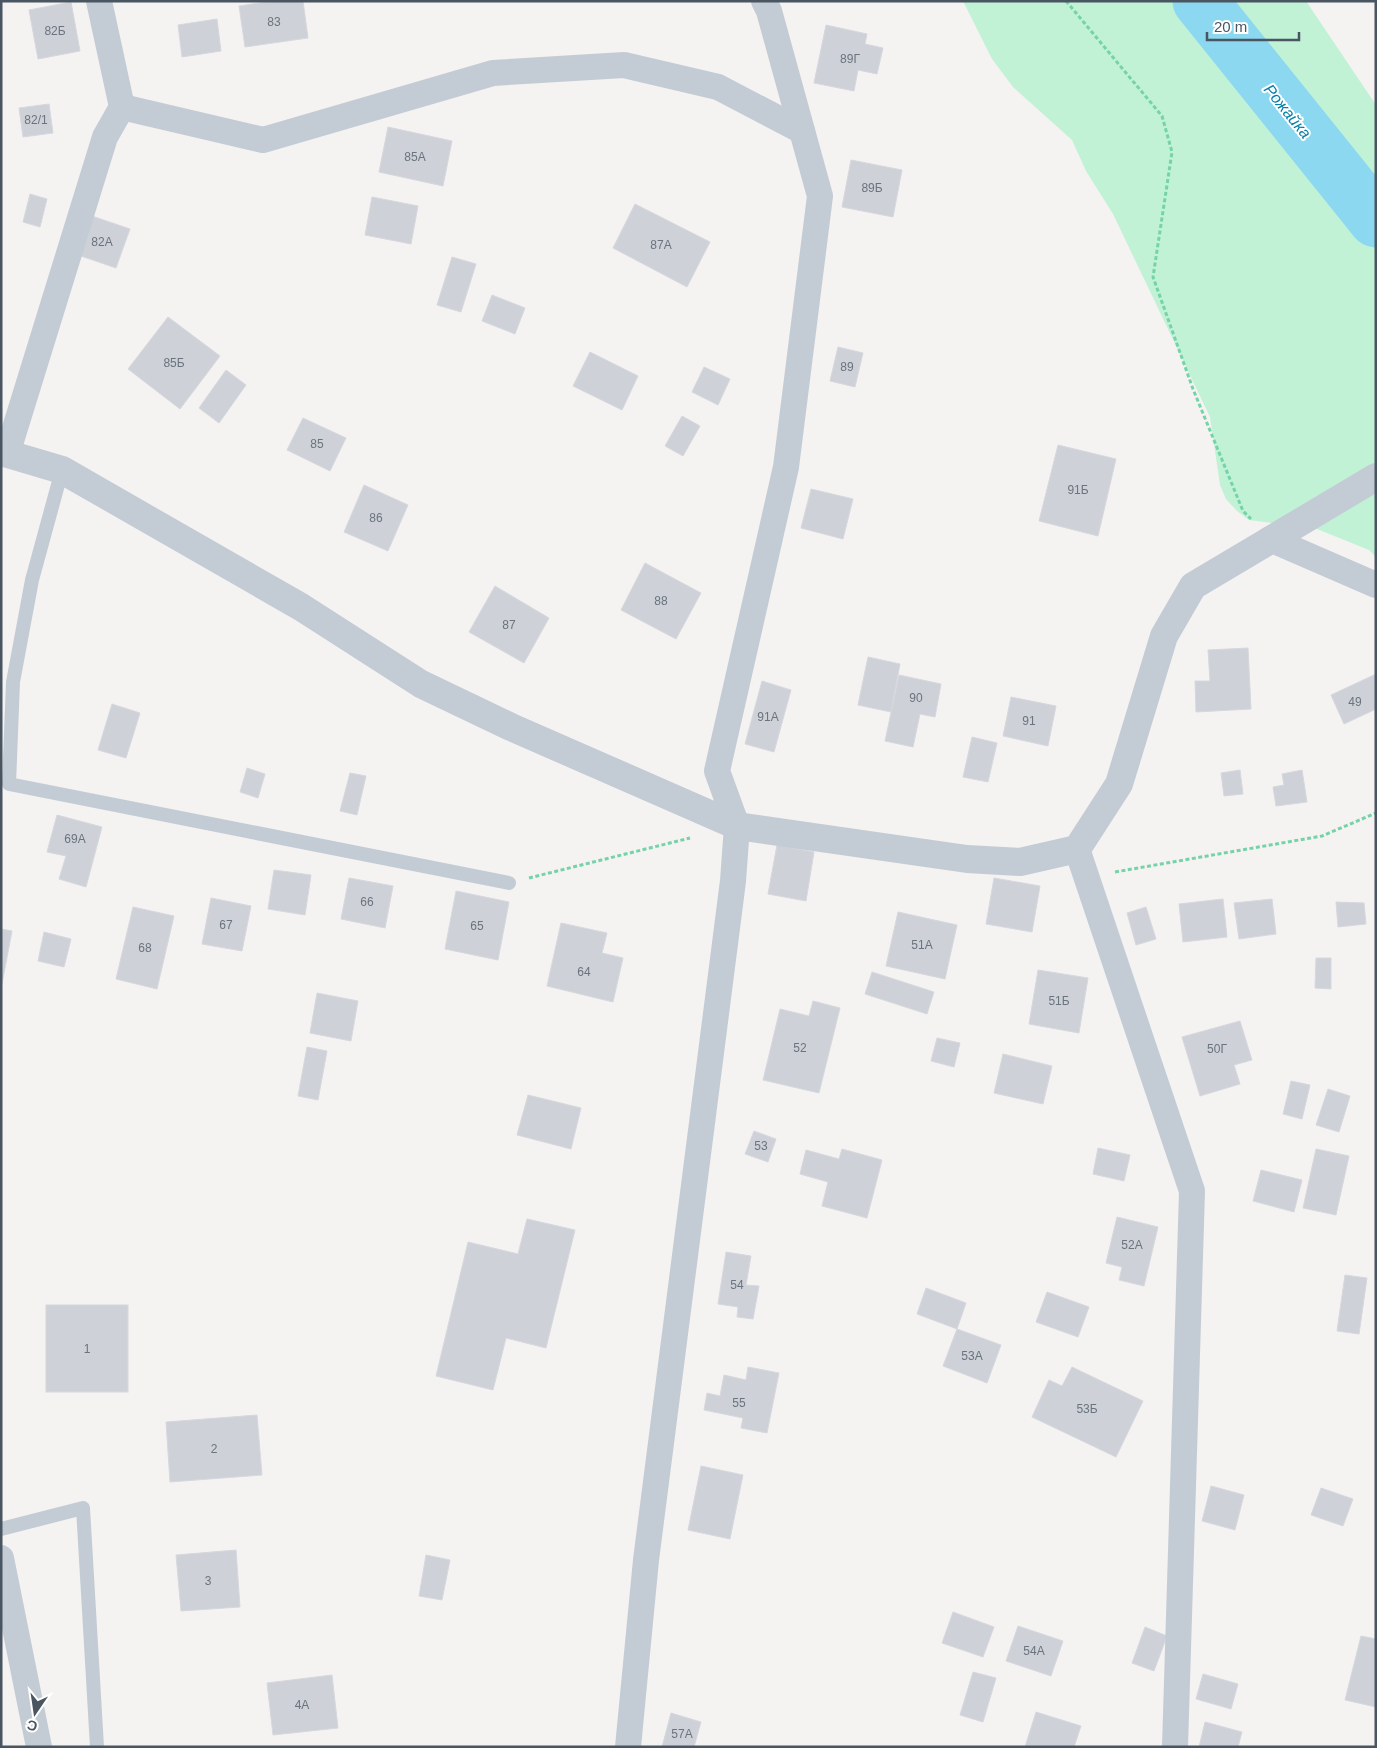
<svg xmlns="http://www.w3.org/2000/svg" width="1377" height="1748" viewBox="0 0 1377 1748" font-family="Arial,sans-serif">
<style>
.green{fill:#c1f2d6}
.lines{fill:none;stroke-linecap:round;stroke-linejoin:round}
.river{stroke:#8cd8f1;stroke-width:55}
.building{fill:#ced1d7;stroke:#d6d8de}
.path{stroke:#76d3a8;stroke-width:3;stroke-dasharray:4 2.5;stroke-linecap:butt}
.service{stroke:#c3ccd4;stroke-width:14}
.minor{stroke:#c3ccd4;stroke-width:26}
.tertiary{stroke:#c3ccd4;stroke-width:28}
.labels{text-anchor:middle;stroke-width:4;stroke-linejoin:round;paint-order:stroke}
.number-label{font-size:12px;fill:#6a747e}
.water-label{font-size:16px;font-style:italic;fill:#0680a7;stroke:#fff}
</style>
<rect width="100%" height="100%" fill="#f5f2f2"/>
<!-- green -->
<polygon class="green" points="963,1 1306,1 1376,105 1376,557 1369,550 1317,529 1249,520 1237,511 1226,499 1220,485 1210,417 1113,214 1086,171 1072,140 1013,87 992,59"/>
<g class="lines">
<!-- river -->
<polyline class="river" points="1200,1 1376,220"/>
</g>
<!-- building -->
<g class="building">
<polygon points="272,1 303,1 308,38 245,47 239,6"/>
<polygon points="71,2 80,51 38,59 29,10"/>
<polygon points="217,19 221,51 182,57 178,25"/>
<polygon points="826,25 867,34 865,44 883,48 877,74 858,70 854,91 814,83"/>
<polygon points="49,104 53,133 23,137 19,108"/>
<polygon points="388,127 452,141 443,186 379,172"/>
<polygon points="851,160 902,170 893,217 842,207"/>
<polygon points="30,194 47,199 40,227 23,222"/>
<polygon points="372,197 418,206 411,244 365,235"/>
<polygon points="635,204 710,242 687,287 613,248"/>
<polygon points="89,215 130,229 116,268 75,254"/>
<polygon points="452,257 476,264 461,312 437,305"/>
<polygon points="492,295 525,308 515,334 482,321"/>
<polygon points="168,317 220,356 180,409 128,369"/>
<polygon points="838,347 863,353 855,387 830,381"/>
<polygon points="590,352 638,376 622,410 573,386"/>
<polygon points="704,367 730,379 718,405 692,392"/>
<polygon points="226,370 246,385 219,423 199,408"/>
<polygon points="682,416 700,426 683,456 665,446"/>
<polygon points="303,418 346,438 330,471 287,450"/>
<polygon points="1058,445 1116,459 1098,536 1039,521"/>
<polygon points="364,485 408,505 388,551 344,532"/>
<polygon points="811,489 853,499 843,539 801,528"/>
<polygon points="645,563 701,593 676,639 621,610"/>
<polygon points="495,586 549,618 524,663 469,632"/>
<polygon points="1248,648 1251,709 1196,712 1195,681 1210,681 1208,650"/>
<polygon points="868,657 900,664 891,712 858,705"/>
<polygon points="1376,674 1376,709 1344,724 1331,695"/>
<polygon points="899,675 941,684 935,717 920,714 913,747 885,741"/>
<polygon points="762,681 791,690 774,752 745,744"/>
<polygon points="1011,697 1056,706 1048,746 1003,736"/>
<polygon points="112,704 140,713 126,758 98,750"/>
<polygon points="972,737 997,743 988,782 963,777"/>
<polygon points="247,768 265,774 258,798 240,792"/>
<polygon points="1240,770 1243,794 1224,796 1221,773"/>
<polygon points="1302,770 1307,802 1276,806 1273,787 1284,785 1282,774"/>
<polygon points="350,773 366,776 357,815 340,811"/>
<polygon points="57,815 102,827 86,887 59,879 66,856 47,852"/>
<polygon points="777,845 814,852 806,901 768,894"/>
<polygon points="274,870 311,875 305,915 268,909"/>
<polygon points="349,878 393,886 385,928 341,919"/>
<polygon points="994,878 1040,886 1032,932 986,924"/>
<polygon points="456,891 509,902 498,960 445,949"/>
<polygon points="211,898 251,906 242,951 202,944"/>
<polygon points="1223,899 1227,937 1183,942 1179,904"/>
<polygon points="1272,899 1276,934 1239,939 1234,903"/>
<polygon points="1336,902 1364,903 1366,924 1338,927"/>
<polygon points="133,907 174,916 157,989 116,979"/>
<polygon points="1146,907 1156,939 1136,945 1127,913"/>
<polygon points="898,912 957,925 945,979 886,966"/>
<polygon points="561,923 607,933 602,953 623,958 613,1002 547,986"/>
<polygon points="1,929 12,931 1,989"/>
<polygon points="44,932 71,939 64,967 38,961"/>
<polygon points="1316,958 1331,958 1331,989 1315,988"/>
<polygon points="1038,970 1088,978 1079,1033 1029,1024"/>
<polygon points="872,972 934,992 927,1014 865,994"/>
<polygon points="317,993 358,1001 351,1041 310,1033"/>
<polygon points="813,1001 840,1008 819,1093 763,1080 780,1009 809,1016"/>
<polygon points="1240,1021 1252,1060 1234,1065 1240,1084 1200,1096 1182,1037"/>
<polygon points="937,1038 960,1043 954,1067 931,1061"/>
<polygon points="307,1047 327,1051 318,1100 298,1096"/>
<polygon points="1003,1054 1052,1066 1043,1104 994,1093"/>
<polygon points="1291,1081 1310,1085 1302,1119 1283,1114"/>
<polygon points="1328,1089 1350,1096 1339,1132 1316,1125"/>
<polygon points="528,1095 581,1108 571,1149 517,1135"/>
<polygon points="754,1131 776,1139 768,1162 745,1154"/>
<polygon points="1098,1148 1130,1155 1124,1181 1093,1174"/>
<polygon points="842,1149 882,1160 867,1218 822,1206 828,1182 800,1174 806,1150 839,1159"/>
<polygon points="1316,1149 1349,1156 1336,1215 1303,1208"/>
<polygon points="1261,1170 1302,1180 1294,1212 1253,1201"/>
<polygon points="1117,1217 1158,1227 1144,1286 1119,1280 1122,1267 1106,1263"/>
<polygon points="527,1219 575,1230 546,1348 506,1338 493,1390 436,1376 468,1242 518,1254"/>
<polygon points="726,1252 751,1256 746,1285 759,1286 753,1319 737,1317 738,1307 718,1304"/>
<polygon points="1345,1275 1367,1278 1359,1334 1337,1331"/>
<polygon points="926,1288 966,1303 957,1329 917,1314"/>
<polygon points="1047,1292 1089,1307 1078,1337 1036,1322"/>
<rect x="46" y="1305" width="82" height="87"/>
<polygon points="957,1329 1001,1345 987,1383 943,1366"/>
<polygon points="748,1367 779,1373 767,1433 741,1428 743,1418 704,1410 707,1393 720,1396 724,1375 746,1380"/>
<polygon points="1072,1367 1143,1401 1116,1457 1032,1417 1049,1380 1062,1386"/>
<polygon points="257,1415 262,1475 170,1482 166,1422"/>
<polygon points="701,1466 743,1475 730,1539 688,1530"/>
<polygon points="1211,1486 1244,1495 1235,1530 1202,1521"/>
<polygon points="1321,1488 1353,1499 1343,1526 1311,1515"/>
<polygon points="236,1550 240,1607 181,1611 176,1555"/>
<polygon points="426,1555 450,1560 442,1600 419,1596"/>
<polygon points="953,1612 994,1627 983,1657 942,1643"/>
<polygon points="1018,1626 1063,1641 1051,1676 1006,1661"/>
<polygon points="1145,1627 1167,1636 1154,1671 1132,1663"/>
<polygon points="1361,1636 1376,1639 1376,1707 1345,1700"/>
<polygon points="973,1672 996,1678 983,1722 960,1715"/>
<polygon points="1203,1674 1238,1684 1231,1709 1196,1699"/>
<polygon points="332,1675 338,1728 273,1735 267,1683"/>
<polygon points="1036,1712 1081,1726 1074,1747 1025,1747"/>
<polygon points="671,1713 701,1722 694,1747 662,1747"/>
<polygon points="1205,1722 1242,1732 1238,1747 1199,1747"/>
</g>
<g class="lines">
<!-- path -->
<g class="path">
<polyline points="1066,1 1162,116 1172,152 1153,277 1193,389 1243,511 1251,519"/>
<polyline points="1115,872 1322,836 1376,813"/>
<polyline points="529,878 690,838"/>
</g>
<!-- service -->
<g class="service">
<polyline points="62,470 32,580 13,682 9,784 509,883"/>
<polyline points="1,1529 83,1508 97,1747"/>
</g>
<!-- minor -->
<g class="minor">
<polyline points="122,107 263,140 493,73 624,65 718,87 802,131"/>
<polyline points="7,454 105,137 122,107 99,1"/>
<polyline points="1270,539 1376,585"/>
<polyline points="1077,849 1192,1191 1175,1747"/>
<polyline points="1,1558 39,1747"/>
<polyline points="628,1747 646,1560 733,881 737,826 717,771 786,467 820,196 769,11 764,1"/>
</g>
<!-- tertiary -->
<polyline class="tertiary" points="1,452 62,470 301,607 421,684 511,727 737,826 967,859 1020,862 1077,849 1119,784 1164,636 1193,586 1376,477"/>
</g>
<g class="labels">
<!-- number labels -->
<g class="number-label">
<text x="274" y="26">83</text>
<text x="55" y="35">82Б</text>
<text x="850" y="63">89Г</text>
<text x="36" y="124">82/1</text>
<text x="415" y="161">85А</text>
<text x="872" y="192">89Б</text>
<text x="102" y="246">82А</text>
<text x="661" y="249">87А</text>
<text x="174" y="367">85Б</text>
<text x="847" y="371">89</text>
<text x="317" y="448">85</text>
<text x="1078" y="494">91Б</text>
<text x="376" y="522">86</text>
<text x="661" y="605">88</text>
<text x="509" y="629">87</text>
<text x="916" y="702">90</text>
<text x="1355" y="706">49</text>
<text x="768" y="721">91А</text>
<text x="1029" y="725">91</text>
<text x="75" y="843">69А</text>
<text x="367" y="906">66</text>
<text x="226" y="929">67</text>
<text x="477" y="930">65</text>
<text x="922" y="949">51А</text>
<text x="145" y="952">68</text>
<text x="584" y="976">64</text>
<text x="1059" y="1005">51Б</text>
<text x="800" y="1052">52</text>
<text x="1217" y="1053">50Г</text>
<text x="761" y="1150">53</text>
<text x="1132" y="1249">52А</text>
<text x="737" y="1289">54</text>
<text x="87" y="1353">1</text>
<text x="972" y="1360">53А</text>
<text x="739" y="1407">55</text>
<text x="1087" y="1413">53Б</text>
<text x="214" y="1453">2</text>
<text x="208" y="1585">3</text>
<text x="1034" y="1655">54А</text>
<text x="302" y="1709">4А</text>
<text x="682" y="1738">57А</text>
</g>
<!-- water labels -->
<g class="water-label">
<text transform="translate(1288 111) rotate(51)" y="6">Рожайка</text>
</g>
</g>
<!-- border -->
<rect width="1377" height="1748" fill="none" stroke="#495561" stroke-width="5"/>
<!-- north arrow -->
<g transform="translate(35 1713) rotate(193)" stroke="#ffffff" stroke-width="4" paint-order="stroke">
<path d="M0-4L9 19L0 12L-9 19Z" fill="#495561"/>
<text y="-8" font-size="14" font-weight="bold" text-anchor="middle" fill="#495561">С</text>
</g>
<!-- scale -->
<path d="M1207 32v8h92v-8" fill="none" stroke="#495561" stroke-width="2.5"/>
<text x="1214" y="32" font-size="15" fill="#495561" stroke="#ffffff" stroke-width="4" paint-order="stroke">20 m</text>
</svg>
